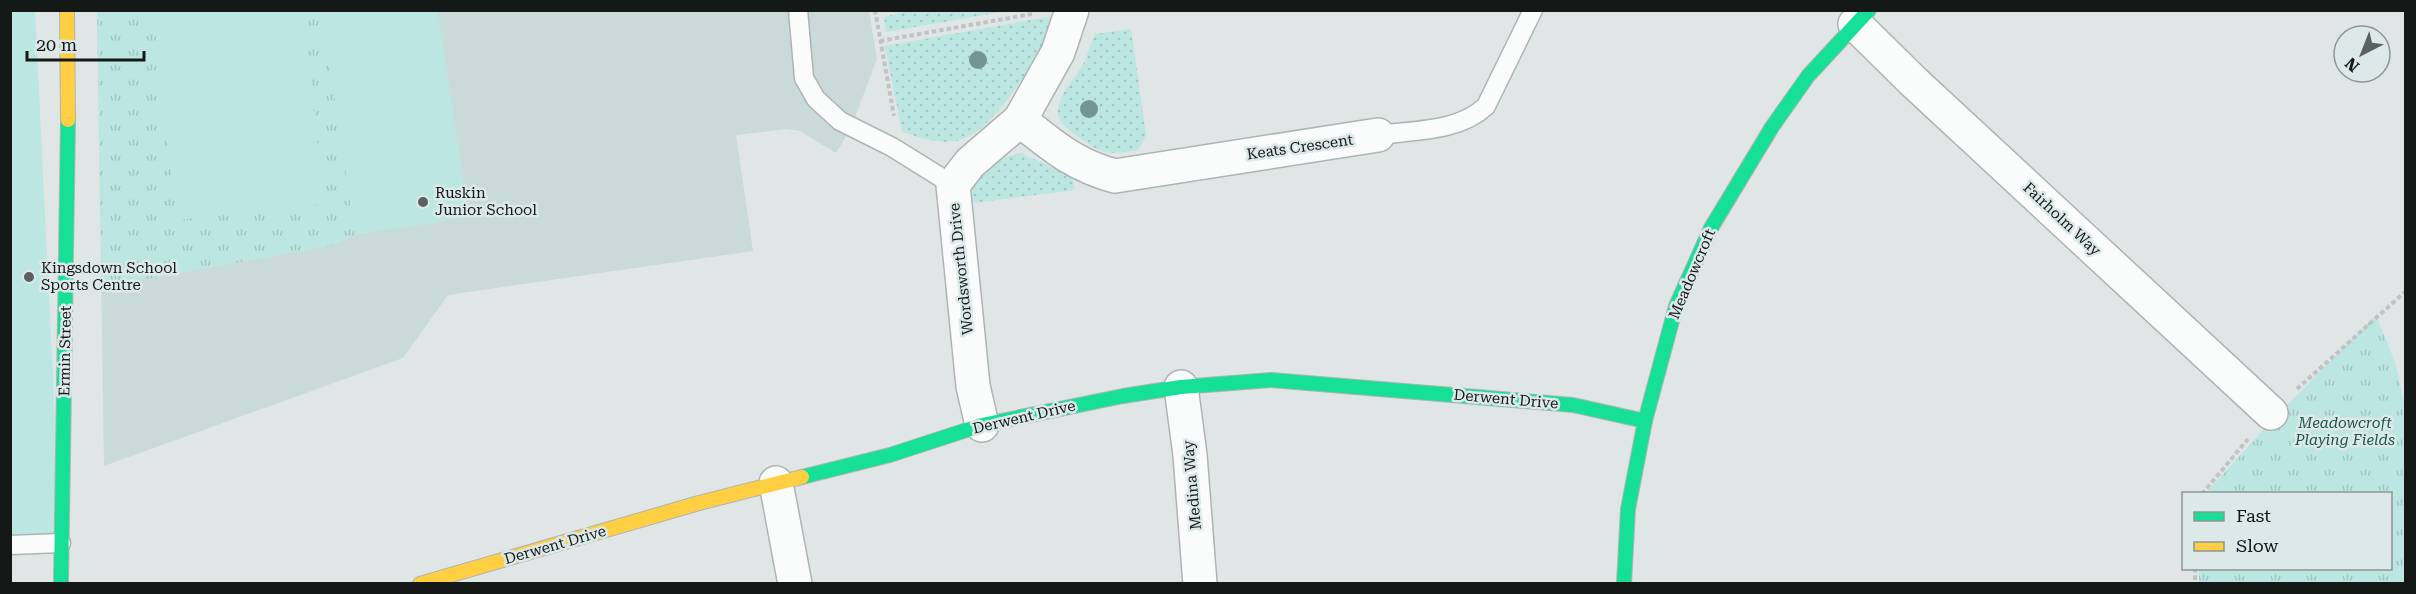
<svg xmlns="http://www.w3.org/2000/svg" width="2416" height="594" viewBox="0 0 2416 594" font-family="'Roboto Serif',serif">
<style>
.built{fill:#cadad9}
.grass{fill:url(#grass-dots)}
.park{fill:url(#park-tufts)}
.pitch{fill:#bce6e2}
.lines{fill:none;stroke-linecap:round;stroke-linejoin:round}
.lane-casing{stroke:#afb4b3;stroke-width:21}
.street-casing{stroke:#afb4b3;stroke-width:36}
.fast-casing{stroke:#afb4b3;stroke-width:16}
.slow-casing{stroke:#afb4b3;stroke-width:16}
.path{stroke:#c0c3c1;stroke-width:4;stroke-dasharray:4.5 3;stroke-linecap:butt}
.lane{stroke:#fafbfb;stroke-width:18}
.street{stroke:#fafbfb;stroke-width:33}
.fast{stroke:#16e098;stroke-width:14}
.slow{stroke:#ffcf43;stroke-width:14}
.tree{fill:#739694}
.poi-dot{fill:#5b6160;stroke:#dce9e8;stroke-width:2}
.labels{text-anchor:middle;stroke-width:5;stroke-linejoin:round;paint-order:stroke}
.street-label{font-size:15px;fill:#141918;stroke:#dce9e8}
.poi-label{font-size:15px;fill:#141918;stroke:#dce9e8;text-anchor:start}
.park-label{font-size:15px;font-style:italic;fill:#1b5451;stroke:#dce9e8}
</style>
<defs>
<pattern id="grass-dots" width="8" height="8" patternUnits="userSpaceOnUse" patternTransform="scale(1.5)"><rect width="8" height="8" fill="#bce6e2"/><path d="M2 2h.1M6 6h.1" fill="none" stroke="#a1c5c1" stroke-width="1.8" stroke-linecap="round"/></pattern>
<pattern id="park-tufts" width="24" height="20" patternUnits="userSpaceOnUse" patternTransform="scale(1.5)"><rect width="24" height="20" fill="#bce6e2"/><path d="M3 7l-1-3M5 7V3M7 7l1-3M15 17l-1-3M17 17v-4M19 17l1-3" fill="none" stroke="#a1c5c1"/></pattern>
</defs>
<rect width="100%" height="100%" fill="#dfe6e5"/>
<!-- built -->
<polygon class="built" points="97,11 869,11 877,59 851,128 836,153 800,131 786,129 736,135 753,251 448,295 403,358 104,466"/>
<!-- grass -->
<g class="grass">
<polygon points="908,11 908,10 1007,11 886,32 884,17"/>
<path d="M1058,15c-18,36 -61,118 -102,126 -19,3 -37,-4 -54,-9l-17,-86z"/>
<path d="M1131,29l15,106 -7,14c-20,6 -36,6 -53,-7 -8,-6 -19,-11 -25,-20 -12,-19 14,-42 22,-58 5,-10 8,-20 12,-30z"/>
<path d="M1021,153l51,24 3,13 -104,13c-1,-28 25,-45 50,-50z"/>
</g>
<!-- park -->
<g class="park">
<polygon points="97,11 322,11 355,235 330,246 102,287"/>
<polygon points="2376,315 2396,365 2405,407 2405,583 2199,583 2199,569 2390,568 2390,494 2206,493 2275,417"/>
</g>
<!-- pitch -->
<g class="pitch">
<polygon points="35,10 61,543 11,546 10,11"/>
<polygon points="153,11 303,11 324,204 177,220"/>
<polygon points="322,11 438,11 469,217 355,235"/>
</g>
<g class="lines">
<!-- lane casing -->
<g class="lane-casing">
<g id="lane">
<polyline points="798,10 804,78 816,99 840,121 892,147 953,185"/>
<path d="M1378,135c36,-5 81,-3 108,-29l47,-96"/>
<polyline points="10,545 61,543"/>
</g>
</g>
<!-- street casing -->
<g class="street-casing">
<g id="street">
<polyline points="1855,24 1915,83 2271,413"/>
<path d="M1020,120c33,26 54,45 95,56l263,-41"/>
<polyline points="1181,387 1190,455 1200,584"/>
<polyline points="982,425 973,386 953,185 970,163 1020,120 1058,52 1072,10"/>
<polyline points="776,483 795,584"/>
</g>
</g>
<!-- fast casing -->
<g class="fast-casing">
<g id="fast">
<polyline points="802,477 890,455 982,425 1123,396 1181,387 1271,380 1573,405 1645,421"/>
<polyline points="61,584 68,120"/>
<polyline points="1624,584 1628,509 1645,421 1676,306 1711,228 1772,127 1808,76 1869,10"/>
</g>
</g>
<!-- slow casing -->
<g class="slow-casing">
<g id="slow">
<polyline points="67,10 68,120"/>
<polyline points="420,584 699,503 802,477"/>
</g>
</g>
<!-- path -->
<g class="path">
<polyline points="875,10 894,116"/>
<polyline points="880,41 1032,14"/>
<polyline points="2297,389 2406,291"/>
<polyline points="2202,494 2248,439"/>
<polyline points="2195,568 2195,584"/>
</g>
<!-- lane -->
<use href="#lane" class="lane"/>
<!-- street -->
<use href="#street" class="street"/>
<!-- fast -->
<use href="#fast" class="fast"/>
<!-- slow -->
<use href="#slow" class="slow"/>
</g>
<!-- trees -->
<g class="tree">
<circle cx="978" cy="60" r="9"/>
<circle cx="1089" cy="109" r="9"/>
</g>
<!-- markers -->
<g class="poi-dot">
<circle cx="423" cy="202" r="6"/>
<circle cx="29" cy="277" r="6"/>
</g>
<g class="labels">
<!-- street labels -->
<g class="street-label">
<text transform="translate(1300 147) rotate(-8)" y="5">Keats Crescent</text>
<text transform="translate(2062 219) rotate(43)" y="5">Fairholm Way</text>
<text transform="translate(961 269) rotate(-96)" y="5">Wordsworth Drive</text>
<text transform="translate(1692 274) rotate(-67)" y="5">Meadowcroft</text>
<text transform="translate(65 351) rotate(-89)" y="5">Ermin Street</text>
<text transform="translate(1506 399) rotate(5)" y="5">Derwent Drive</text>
<text transform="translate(1024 417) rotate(-13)" y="5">Derwent Drive</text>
<text transform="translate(1192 485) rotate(-95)" y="5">Medina Way</text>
<text transform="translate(555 545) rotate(-16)" y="5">Derwent Drive</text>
</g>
<!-- poi labels -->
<g class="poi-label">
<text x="435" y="198">Ruskin<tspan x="435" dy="17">Junior School</tspan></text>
<text x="41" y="273">Kingsdown School<tspan x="41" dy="17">Sports Centre</tspan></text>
</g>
<!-- park labels -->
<g class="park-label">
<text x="2345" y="428">Meadowcroft<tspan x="2345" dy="17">Playing Fields</tspan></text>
</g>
</g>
<!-- border -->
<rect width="2416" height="594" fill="none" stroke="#141918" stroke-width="24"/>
<!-- legend -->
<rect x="2182" y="492" width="210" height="78" fill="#dce9e8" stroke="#8c9695" stroke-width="1.5"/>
<rect x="2194" y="512" width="30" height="9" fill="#16e098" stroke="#8c9695" stroke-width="1.5"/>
<text x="2236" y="522" font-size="18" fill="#141918">Fast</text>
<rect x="2194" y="542" width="30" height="9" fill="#ffcf43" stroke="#8c9695" stroke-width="1.5"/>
<text x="2236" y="552" font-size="18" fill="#141918">Slow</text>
<!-- north arrow -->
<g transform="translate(2362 54) rotate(222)"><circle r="28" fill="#dce9e8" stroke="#8c9695" stroke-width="1.5"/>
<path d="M0-4.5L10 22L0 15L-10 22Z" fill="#5b6160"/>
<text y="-9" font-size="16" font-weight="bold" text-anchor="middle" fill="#141918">N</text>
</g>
<!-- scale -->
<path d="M27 51v9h117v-9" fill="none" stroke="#141918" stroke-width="3"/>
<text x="36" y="51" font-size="18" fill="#141918" stroke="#dce9e8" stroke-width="4.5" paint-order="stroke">20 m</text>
</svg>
